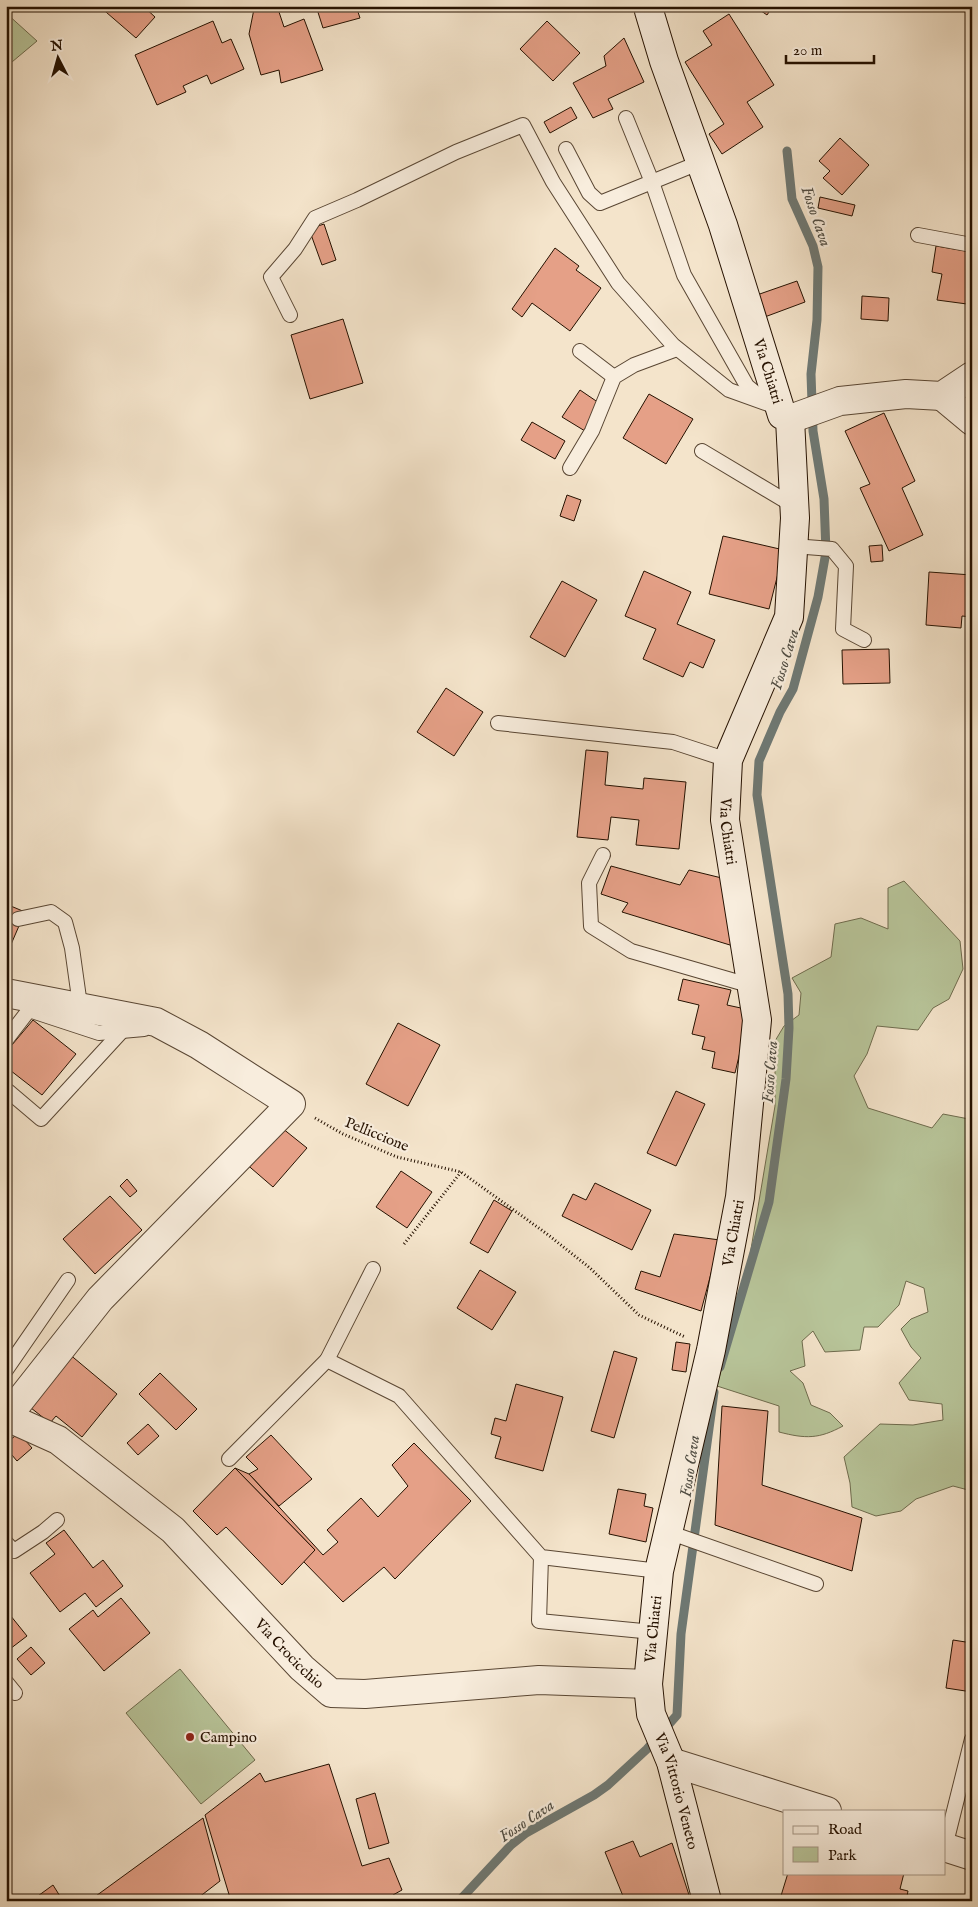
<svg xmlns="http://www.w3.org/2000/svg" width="978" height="1907" viewBox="0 0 978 1907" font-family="'IM FELL English',serif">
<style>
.green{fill:#b8c59a;stroke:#6e6b4d}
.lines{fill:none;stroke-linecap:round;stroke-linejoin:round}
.stream{stroke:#6e7873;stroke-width:9}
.building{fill:#e5a087;stroke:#251100}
.lane-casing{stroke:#594633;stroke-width:16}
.street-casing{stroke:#594633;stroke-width:30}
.secondary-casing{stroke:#251100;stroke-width:30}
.path{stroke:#251100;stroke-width:3;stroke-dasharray:1 2.5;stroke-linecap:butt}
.lane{stroke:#f8eddd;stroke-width:14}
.street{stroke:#f8eddd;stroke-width:28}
.secondary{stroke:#f8eddd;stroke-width:28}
.poi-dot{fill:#8f2418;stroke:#f8eddd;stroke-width:2}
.labels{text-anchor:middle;stroke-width:4.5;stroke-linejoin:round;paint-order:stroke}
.street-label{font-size:15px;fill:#251100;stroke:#f8eddd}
.poi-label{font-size:15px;fill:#251100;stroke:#f8eddd;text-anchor:start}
.water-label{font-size:16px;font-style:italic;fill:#504d43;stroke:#f8eddd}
</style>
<rect width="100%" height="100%" fill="#f4e4cb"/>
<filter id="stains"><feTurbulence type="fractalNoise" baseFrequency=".004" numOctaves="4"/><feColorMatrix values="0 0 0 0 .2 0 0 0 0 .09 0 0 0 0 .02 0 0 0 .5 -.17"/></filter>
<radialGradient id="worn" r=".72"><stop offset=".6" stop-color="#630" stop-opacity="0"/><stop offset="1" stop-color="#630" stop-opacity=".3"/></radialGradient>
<!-- green -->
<g class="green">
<polygon points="6,13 37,41 6,67"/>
<path d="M904,881l56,60 3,28 -14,30 -16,9 -15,22 -41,-4 -10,28 -13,22 14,32 64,20 11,-14 26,5 3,-9v381l-19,-5 -37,13 -15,12 -25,5 -24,-9 -2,-24 -6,-26 36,-33 33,1 30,-5 -1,-16 -33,-4 -10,-17 22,-25 -10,-11 -10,-18 10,-10 17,-7 -4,-24 -18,-7 -7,24 -21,22h-14l-4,23 -35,2 -12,-21 -11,10 3,25 -15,5 13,12 8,22 19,8 13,13c-24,13 -37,13 -64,6v-26l-62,-20 33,-131 25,-149v-65l9,-15 15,-11 2,-22 -9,-15 39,-21 4,-33 26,-6 27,11v-41z"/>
<polygon points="180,1669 255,1760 201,1804 126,1713"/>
</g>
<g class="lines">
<!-- stream -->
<g class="stream">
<polyline points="720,1367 769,1202 786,1079 789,1028 788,994 757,795 759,761 780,712 793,689 818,597 826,552 824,499 813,431 811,374 817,320 818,267 813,246 792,199 787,151"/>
<polyline points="459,1901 511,1845 526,1833 594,1795 608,1785 647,1749 677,1715 681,1634 714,1392"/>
</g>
</g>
<!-- building -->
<g class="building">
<polygon points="99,6 143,6 155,17 136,38"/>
<polygon points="262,6 277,6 284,27 304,19 323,70 281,83 279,70 261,75 249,34 254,9"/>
<polygon points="316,6 356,6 360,18 323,28"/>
<polygon points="754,6 773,6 767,15"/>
<polygon points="729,14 774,85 747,102 763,127 722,154 709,134 724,124 685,62 712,45 703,31"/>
<polygon points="213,21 222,43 231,39 244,69 211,84 207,75 183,86 186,92 157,105 135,55"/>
<polygon points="547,21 580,53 553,81 520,49"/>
<polygon points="624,38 644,82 608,99 613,109 593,118 573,83 606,66 604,56"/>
<polygon points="571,107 577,118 550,133 544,122"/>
<polygon points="840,138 869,165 842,195 823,178 830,171 819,161"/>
<polygon points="820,197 855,205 852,216 818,208"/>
<polygon points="324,224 336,260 322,265 309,229"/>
<polygon points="936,246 972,252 972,279 967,304 937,300 942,274 932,272"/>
<polygon points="555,248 579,266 576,270 601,288 570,331 532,303 522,317 512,309"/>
<polygon points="797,281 805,302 762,318 754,296"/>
<polygon points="862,296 889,298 888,321 861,319"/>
<polygon points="343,319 363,383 310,399 291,335"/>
<polygon points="580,390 602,405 585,431 562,417"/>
<polygon points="649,394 693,419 666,464 623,438"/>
<polygon points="884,413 915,481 902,488 923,535 889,551 860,488 870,484 845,431"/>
<polygon points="532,422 565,441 555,459 521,440"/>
<polygon points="567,495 581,500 574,521 560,516"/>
<polygon points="723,536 784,550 769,609 709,594"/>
<polygon points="882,545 883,561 871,562 869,546"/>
<polygon points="644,571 691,592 677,624 715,640 703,668 690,662 683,677 643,659 656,629 625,616"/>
<polygon points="929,572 972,575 972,617 962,616 961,628 926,625"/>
<polygon points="562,581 597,600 565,657 530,637"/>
<polygon points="889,649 890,683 843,684 842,650"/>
<polygon points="446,688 483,712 454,756 417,732"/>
<polygon points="586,750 608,752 605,785 643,789 644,778 686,782 679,849 636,845 639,820 611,817 608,840 577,837"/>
<polygon points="611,866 680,885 689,870 730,880 743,949 622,912 628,903 601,894"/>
<polygon points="6,904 25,912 6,956"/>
<polygon points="683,979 731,990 727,1005 750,1010 735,1073 712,1068 715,1052 702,1049 705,1037 692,1034 699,1005 678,1000"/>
<polygon points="33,1020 76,1054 42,1095 6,1067 6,1052"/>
<polygon points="398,1023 440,1045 408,1106 366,1084"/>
<polygon points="676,1091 705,1104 676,1166 647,1153"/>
<polygon points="277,1124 307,1148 273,1187 244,1162"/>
<polygon points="401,1171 432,1192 407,1228 376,1207"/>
<polygon points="127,1179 137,1191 130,1197 120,1186"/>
<polygon points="595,1183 651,1210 632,1250 562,1216 573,1194 586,1200"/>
<polygon points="110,1196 142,1230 95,1274 63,1239"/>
<polygon points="494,1200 512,1211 488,1253 470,1243"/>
<polygon points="674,1234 720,1240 701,1311 635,1289 641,1271 660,1277"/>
<polygon points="480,1270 516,1292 492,1330 457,1308"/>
<polygon points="676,1342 690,1344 686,1372 672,1370"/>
<polygon points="614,1351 637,1358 614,1438 591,1431"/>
<polygon points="68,1353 117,1394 82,1437 56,1416 50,1423 26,1404"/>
<polygon points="160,1373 197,1409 176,1430 139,1394"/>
<polygon points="516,1384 563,1397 543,1471 495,1458 501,1437 491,1434 495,1418 506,1421"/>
<polygon points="722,1406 768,1411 762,1485 862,1518 852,1571 715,1525"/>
<polygon points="148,1424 159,1436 138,1455 127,1443"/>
<polygon points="971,1424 972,1424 972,1476 969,1475"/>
<polygon points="19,1433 32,1448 17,1461 6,1448 6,1443"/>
<polygon points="271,1435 312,1479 279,1506 249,1474 258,1469 246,1457"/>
<polygon points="414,1443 471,1501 395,1579 384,1567 343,1602 303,1561 315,1550 235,1468 249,1474 323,1555 338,1542 327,1530 361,1498 378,1517 408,1486 392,1465"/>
<polygon points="235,1468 315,1550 282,1585 226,1527 217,1535 193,1511"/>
<polygon points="618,1489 646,1494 644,1506 653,1508 646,1542 609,1534"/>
<polygon points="64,1530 93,1568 103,1560 123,1586 96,1607 85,1593 60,1612 30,1573 55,1554 46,1543"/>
<polygon points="121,1598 150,1633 104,1671 69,1629 93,1610 98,1617"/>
<polygon points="6,1610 27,1636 6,1652"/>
<polygon points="953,1640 972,1643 972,1692 946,1688"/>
<polygon points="31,1647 45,1663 31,1675 17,1659"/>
<polygon points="329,1764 362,1866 389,1858 402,1890 393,1895 396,1901 295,1901 294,1897 281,1901 231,1901 205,1815 260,1773 265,1782"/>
<polygon points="375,1793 389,1843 369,1849 356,1799"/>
<polygon points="203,1818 220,1881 194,1901 89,1901"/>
<polygon points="633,1841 640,1857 672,1843 691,1901 625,1901 605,1852"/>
<polygon points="788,1873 904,1873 900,1889 908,1891 906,1901 787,1901 780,1899"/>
<polygon points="53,1885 63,1901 31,1901"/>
</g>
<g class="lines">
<!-- lane casing -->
<g class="lane-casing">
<g id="lane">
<polyline points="626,118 652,182 684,275 747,386 762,398"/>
<polyline points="566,149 589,193 600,203 701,162"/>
<polyline points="918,235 972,245"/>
<polyline points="290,315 271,277 295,249 315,218 357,200 456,152 523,125 553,182 618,283 673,345 729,390 771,405"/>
<polyline points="580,351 614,377"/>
<polyline points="702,451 794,506"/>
<polyline points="570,468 592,431 614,377 634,365 677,349"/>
<polyline points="793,546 832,549 846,566 843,629 864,640"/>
<polyline points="498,723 673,742 728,760"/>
<polyline points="603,855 589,883 591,926 631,951 752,986"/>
<polyline points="18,919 51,912 65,922 72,948 79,998 87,1008"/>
<polyline points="6,1040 29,1010 99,1033 144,1029"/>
<polyline points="8,1091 41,1119 122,1031"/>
<polyline points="327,1360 373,1269"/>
<polyline points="6,1370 68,1280"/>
<polyline points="229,1459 327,1360 399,1396 541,1557 659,1571"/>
<polyline points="668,1532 816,1584"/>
<polyline points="6,1543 14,1551 43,1532 57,1520"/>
<polyline points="541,1557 539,1621 653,1632"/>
<polyline points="6,1682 15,1693"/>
<polyline points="945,1847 972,1739"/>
</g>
</g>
<!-- street casing -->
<g class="street-casing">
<g id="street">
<polyline points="942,396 972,421"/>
<polyline points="790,419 840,401 906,394 942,396 972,376"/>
<polyline points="6,993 156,1022 199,1045 291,1104 100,1299 6,1418"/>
<path id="s1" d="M7,1417l51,23 115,90 129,138 29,25 34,1 174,-14 109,4"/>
<polyline points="671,1762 827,1811"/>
<polyline points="944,1847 972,1856"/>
</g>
</g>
<!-- secondary casing -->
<g class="secondary-casing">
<g id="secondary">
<path id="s2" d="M651,6l-2,5 15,50 59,164 59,190 8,4 5,99 -6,99 -61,143 -3,60 32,200 -17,177 -29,153 -52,221 -11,113 3,30 20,48 36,139"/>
</g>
</g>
<!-- path -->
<g class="path">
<polyline points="315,1118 343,1134 397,1157 461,1172 547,1234 590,1268 639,1315 685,1337"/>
<polyline points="404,1244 461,1172"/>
</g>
<!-- lane -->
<use href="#lane" class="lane"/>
<!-- street -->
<use href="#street" class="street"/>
<!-- secondary -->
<use href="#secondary" class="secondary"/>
</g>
<!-- markers -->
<circle class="poi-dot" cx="190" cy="1737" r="5"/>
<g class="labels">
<!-- street labels -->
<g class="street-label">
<text dy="5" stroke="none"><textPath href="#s2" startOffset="385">Via Chiatri</textPath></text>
<text dy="5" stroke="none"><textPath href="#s2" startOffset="865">Via Chiatri</textPath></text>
<text transform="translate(377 1134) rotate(22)" y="5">Pelliccione</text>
<text transform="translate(733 1233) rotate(-80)" y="5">Via Chiatri</text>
<text transform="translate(653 1629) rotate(-84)" y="5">Via Chiatri</text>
<text dy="5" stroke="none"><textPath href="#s1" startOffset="372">Via Crocicchio</textPath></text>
<text dy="5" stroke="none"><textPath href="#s2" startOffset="1842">Via Vittorio Veneto</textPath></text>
</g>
<!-- poi labels -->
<g class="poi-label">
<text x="200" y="1742">Campino</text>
</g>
<!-- water labels -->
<g class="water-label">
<text transform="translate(817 216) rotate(71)" y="6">Fosso Cava</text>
<text transform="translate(784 659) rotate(-73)" y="6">Fosso Cava</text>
<text transform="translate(769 1072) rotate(-86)" y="6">Fosso Cava</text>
<text transform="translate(689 1466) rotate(-82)" y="6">Fosso Cava</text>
<text transform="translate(526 1820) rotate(-34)" y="6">Fosso Cava</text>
</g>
</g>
<!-- margin -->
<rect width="978" height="1907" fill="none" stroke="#f4e4cb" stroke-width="25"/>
<rect x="8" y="8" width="963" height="1892" fill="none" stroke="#251100" stroke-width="2.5"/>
<rect x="12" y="12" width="953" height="1882" fill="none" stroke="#251100"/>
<!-- legend -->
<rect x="783" y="1810" width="162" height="65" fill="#f8eddd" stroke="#a49585"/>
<rect x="793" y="1826" width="25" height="8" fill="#f8eddd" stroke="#a49585"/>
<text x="828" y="1834" font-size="15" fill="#251100">Road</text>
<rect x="793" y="1847" width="25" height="15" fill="#b8c59a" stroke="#a49585"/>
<text x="828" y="1860" font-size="15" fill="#251100">Park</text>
<!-- north arrow -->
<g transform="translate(58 58) rotate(354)" stroke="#f8eddd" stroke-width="4" paint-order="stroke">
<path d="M0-4L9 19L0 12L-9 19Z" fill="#251100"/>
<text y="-8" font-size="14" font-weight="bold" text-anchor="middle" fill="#251100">N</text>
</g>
<!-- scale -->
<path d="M786 55v8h88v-8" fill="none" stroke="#251100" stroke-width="2.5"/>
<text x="793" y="55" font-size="15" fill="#251100" stroke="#f8eddd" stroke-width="4" paint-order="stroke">20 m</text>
<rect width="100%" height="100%" filter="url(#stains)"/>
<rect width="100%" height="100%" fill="url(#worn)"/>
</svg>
